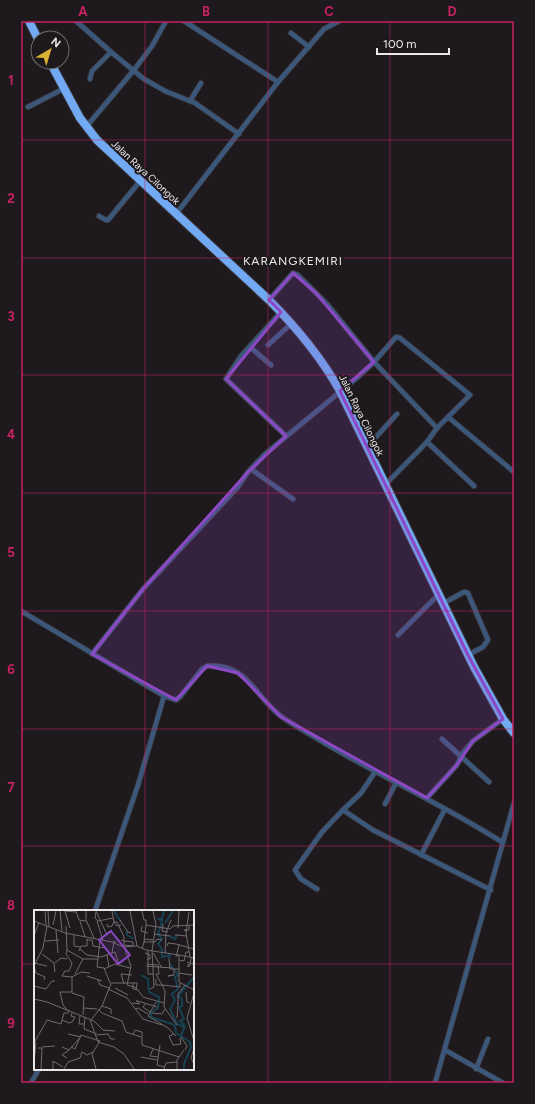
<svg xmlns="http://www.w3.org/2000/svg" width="535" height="1104" viewBox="0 0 535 1104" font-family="Figtree,sans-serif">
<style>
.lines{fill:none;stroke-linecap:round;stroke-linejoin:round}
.street-casing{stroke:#3b363a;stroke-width:6}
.highway-casing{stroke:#3b363a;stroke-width:10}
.street{stroke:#3b577a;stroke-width:4.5}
.highway{stroke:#71aaf2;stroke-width:8}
.marked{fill:#8c48c5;fill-opacity:0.2;stroke:#8c48c5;stroke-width:3;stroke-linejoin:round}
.grid{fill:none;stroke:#c42262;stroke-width:1;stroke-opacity:0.55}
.labels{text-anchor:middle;stroke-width:4;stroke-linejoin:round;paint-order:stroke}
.street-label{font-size:10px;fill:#eae7e9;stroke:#1e191d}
.quarter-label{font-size:12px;letter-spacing:1px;fill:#eae7e9;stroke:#1e191d}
.inset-river{fill:none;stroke:#164352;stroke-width:2}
.inset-road{fill:none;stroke:#706b6f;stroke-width:1}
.view{fill:#8c48c5;fill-opacity:0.15;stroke:#8c48c5;stroke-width:2}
.inset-edge{fill:none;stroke:#eae7e9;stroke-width:2}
.neatline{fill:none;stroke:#c42262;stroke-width:1.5}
.grid-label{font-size:13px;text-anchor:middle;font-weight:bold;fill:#c42262}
</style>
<rect width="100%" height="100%" fill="#1e191d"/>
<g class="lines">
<!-- street casing -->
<g class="street-casing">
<g id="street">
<polyline points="76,21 111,52"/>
<polyline points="291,33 309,47"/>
<polyline points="90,79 92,71 111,52 144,79 165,91 195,103 239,134"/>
<polyline points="278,82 324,29 339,21"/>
<polyline points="190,101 201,83"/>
<polyline points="28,107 63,89"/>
<polyline points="86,127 134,70 152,46 166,21"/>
<polyline points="176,214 278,82 184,21"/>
<polyline points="99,216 106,220 108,220 141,180"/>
<polyline points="269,300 293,273 298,275 327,304 374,362 437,428"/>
<polyline points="281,312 241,356 226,379 286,436"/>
<polyline points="268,345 292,323"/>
<polyline points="250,347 271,365"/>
<polyline points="448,417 514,472"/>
<polyline points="367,447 397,414"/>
<polyline points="251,469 293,499"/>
<polyline points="385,485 427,442 474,486"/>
<polyline points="442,604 464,592 468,593 470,598 488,640 483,647 468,655"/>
<polyline points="21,611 164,696 138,785 95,911"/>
<polyline points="398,635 438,595"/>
<polyline points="92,654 143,589 237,488 248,472 265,454 358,377 374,362 396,337 400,338 470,395 437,428 427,442"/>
<path d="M164,696l12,4 4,-3 22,-28 5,-3c42,-3 48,32 75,51 14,10 30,18 44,27 58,34 119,62 176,98"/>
<polyline points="442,739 489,782"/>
<polyline points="375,772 361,793 343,810 373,830 491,890"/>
<polyline points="427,798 457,765 462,754 473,741 503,719"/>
<polyline points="385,804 396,783"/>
<polyline points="421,855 445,809"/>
<polyline points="317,889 301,879 295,870 322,832 343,810"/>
<polyline points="445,1050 503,1083"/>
<polyline points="476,1069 488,1039"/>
<polyline points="31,1083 39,1069"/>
<polyline points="435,1083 514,803"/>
</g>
</g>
<!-- highway casing -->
<g class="highway-casing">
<g id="highway">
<polyline points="29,21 38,39"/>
<path d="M50,62l30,56 17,22 172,160c27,27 52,57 71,91l134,276 29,52 11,14"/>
</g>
</g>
<!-- street -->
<use href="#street" class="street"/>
<!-- highway -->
<use href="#highway" class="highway"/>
</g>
<!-- marked area -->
<path class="marked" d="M293,273l23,20 58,69 -34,29 128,264 35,64 -30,22 -16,24 -30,33 -146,-81 -43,-44 -31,-7 -31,34 -84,-46 51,-65 105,-117 38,-36 -60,-57 55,-67 -12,-12z"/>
<!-- grid -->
<path class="grid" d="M145,21v890M268,21v1062M390,21v1062M21,140h493M21,258h493M21,375h493M21,493h493M21,611h493M21,729h493M21,846h493M21,964h14M193,964h321M145,1069v14"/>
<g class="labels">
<!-- street labels -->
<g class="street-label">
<text transform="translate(146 172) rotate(43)" y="4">Jalan Raya Cilongok</text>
<text transform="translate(362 415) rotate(64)" y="4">Jalan Raya Cilongok</text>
</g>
<!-- quarter labels -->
<g class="quarter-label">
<text x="293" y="265">KARANGKEMIRI</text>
</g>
</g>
<!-- overview -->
<g transform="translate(34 910)">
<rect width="160" height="160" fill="#1e191d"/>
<path class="inset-river" d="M80,1l7,11M130,1l-2,8h-3l3,2 -4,13 4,5 -4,5 4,5v8l8,-2 -1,4M131,13l8,-12M93,21v4l7,4M135,26l6,3 2,-5M136,54l8,11 -3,2 3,12 -6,5 3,6 -5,9 7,15 7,3M107,65l7,4 1,13 10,5 -1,11 -7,4v5l24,8 1,8 14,9 1,5 -7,17v5M147,126l4,-10 -5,-5 4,-2 -5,-12 3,-1v-7l-4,-3 16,-19"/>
<path class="inset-road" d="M11,1l1,14M14,1l1,16M26,1l2,20M42,1l3,9 7,1M52,1v9l8,18M62,1l11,24M78,1l2,11h3l7,15v8l9,1v-4l-9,-1 -3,-1M96,1l7,35M108,1l2,9h2v5l24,4 3,-3 21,-1M62,2l-1,6 3,3 15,-3M86,10l8,12 3,1M0,11l31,12 47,9 11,5 14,-1 9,4 33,5M46,11l5,16M63,11l6,20M73,14l1,3 4,-1 2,-4 3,4 4,-1M129,14l-1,7 6,1M19,15l3,-14M32,16l1,24 16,9 -8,15M108,16l-1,5 7,2M36,18l-5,-17 11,1M144,18l1,-17M22,20l2,23M153,21l-3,-1h5v-4M152,23l4,24M152,23l3,-21M120,24l16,2M0,25l5,-12M40,25v11l6,1M141,25l12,1M52,30h6l1,6 12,2M66,30l-3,27 7,1 6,15h27l-1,7M110,30l2,-15M11,31l14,-1M109,32h12l2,-3 5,1M133,36l1,-3 8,1 18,5M90,37l7,19 -4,19 10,3M46,39l7,6 14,2 14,-5 4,12M108,39l3,-10 8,1M33,40l-1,4 6,9 -3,8h-4l-3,5 10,1 9,-5 9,1M45,41l2,-5h6v-7M114,41v23h6M118,41l4,-27 -3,-13M78,43l2,-12 2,1M111,43l5,2v4h-3M119,43l9,15M131,43l1,-20 5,-13M8,44l12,9 1,9M73,45l2,12M143,45h2v27l15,8M145,45l15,3M142,47l3,-12M49,49h15M135,49l1,10h9M145,50l5,1 2,-9h3M153,52l6,2 1,-6M0,53l13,3M21,53l6,-5 6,1M113,54l11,1 1,9h-3M112,56l26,2M156,56l-2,-2v3l1,-1h1v-2l1,-6M70,59l11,-5 15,4M139,59l1,1v5l-6,1 6,-1M145,63l13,2M122,64l6,11 18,2v-4M53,66l15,5M38,67v16l12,4 -1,18M122,69v6h6l3,6 -1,16 13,18M10,70l1,-3 -9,-4 -2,-7 9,-18 4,-22M64,70l2,5 9,3M99,73v6l5,1 5,7 21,6M90,74l-3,-10 11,1M0,76l12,3 6,-8h3M81,78l13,7M74,79l19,9 16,21 19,6M116,79l4,-2 -2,-36M152,82l1,10 3,1M160,83l-7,25 7,23M0,89l13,3 47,19 9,9 12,1M122,92l-8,14 20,12 8,8M98,93l8,1 -4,-3h2l19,6M111,94l-2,3 7,5M144,94v-10l7,-9M68,96l9,3v5M50,98l13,1M64,99l4,4 20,8 4,11 15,5M101,99l3,-1 10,6M35,102l-6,-7 -3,-13h12M118,103l10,1 3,-5M46,106l-1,8h5M51,107l-1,12 13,5M143,108l1,-15M28,110l7,3 3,-1 3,-5 -4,-1 1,-3M56,110l8,22 16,5 10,7 10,15M57,110l11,-14 9,-22M34,124l13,3M99,124l2,-4 7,2v13l37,12M140,124l-5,2 4,9 8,-1 -1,-6M63,125l11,-1 3,5h4M147,127l6,9 -2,4M0,133l13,-23 14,4 3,-11h5M126,135l-3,20 8,2M8,137l13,-1M28,137l7,3 10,-11M37,137l4,2 6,-14 19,6 -8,13 4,15M4,138h4l-1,21M160,138l-3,10 3,6M119,139l-3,7 8,1M107,147l16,3M33,148l-5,-3 7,-5M0,153l2,-21M19,159v-8l10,6M30,159l4,-7 12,-4 2,-6 5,3 6,-3M130,159l2,-6 11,-1M143,159v-9l7,-10"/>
<path class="view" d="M77,21l19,24 -12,9 -19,-24z"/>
<rect width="160" height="160" class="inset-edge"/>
</g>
<!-- border -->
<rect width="535" height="1104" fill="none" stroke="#1e191d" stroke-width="44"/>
<!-- north arrow -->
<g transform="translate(50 50) rotate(38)"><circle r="19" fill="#1e191d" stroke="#706b6f"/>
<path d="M0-3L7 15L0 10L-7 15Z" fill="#dbb233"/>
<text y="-6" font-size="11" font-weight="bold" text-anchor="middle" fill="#eae7e9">N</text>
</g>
<!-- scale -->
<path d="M377 48v6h72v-6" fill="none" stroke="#eae7e9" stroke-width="2"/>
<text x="383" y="48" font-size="12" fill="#eae7e9" stroke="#1e191d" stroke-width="3" paint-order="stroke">100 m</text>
<rect x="22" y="22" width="491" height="1060" class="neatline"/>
<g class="grid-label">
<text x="83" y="16">A</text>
<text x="206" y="16">B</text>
<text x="329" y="16">C</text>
<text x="452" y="16">D</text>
<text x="11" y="85">1</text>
<text x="11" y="203">2</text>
<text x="11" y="321">3</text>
<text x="11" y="439">4</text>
<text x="11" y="557">5</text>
<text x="11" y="674">6</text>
<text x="11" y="792">7</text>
<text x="11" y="910">8</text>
<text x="11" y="1028">9</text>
</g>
</svg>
